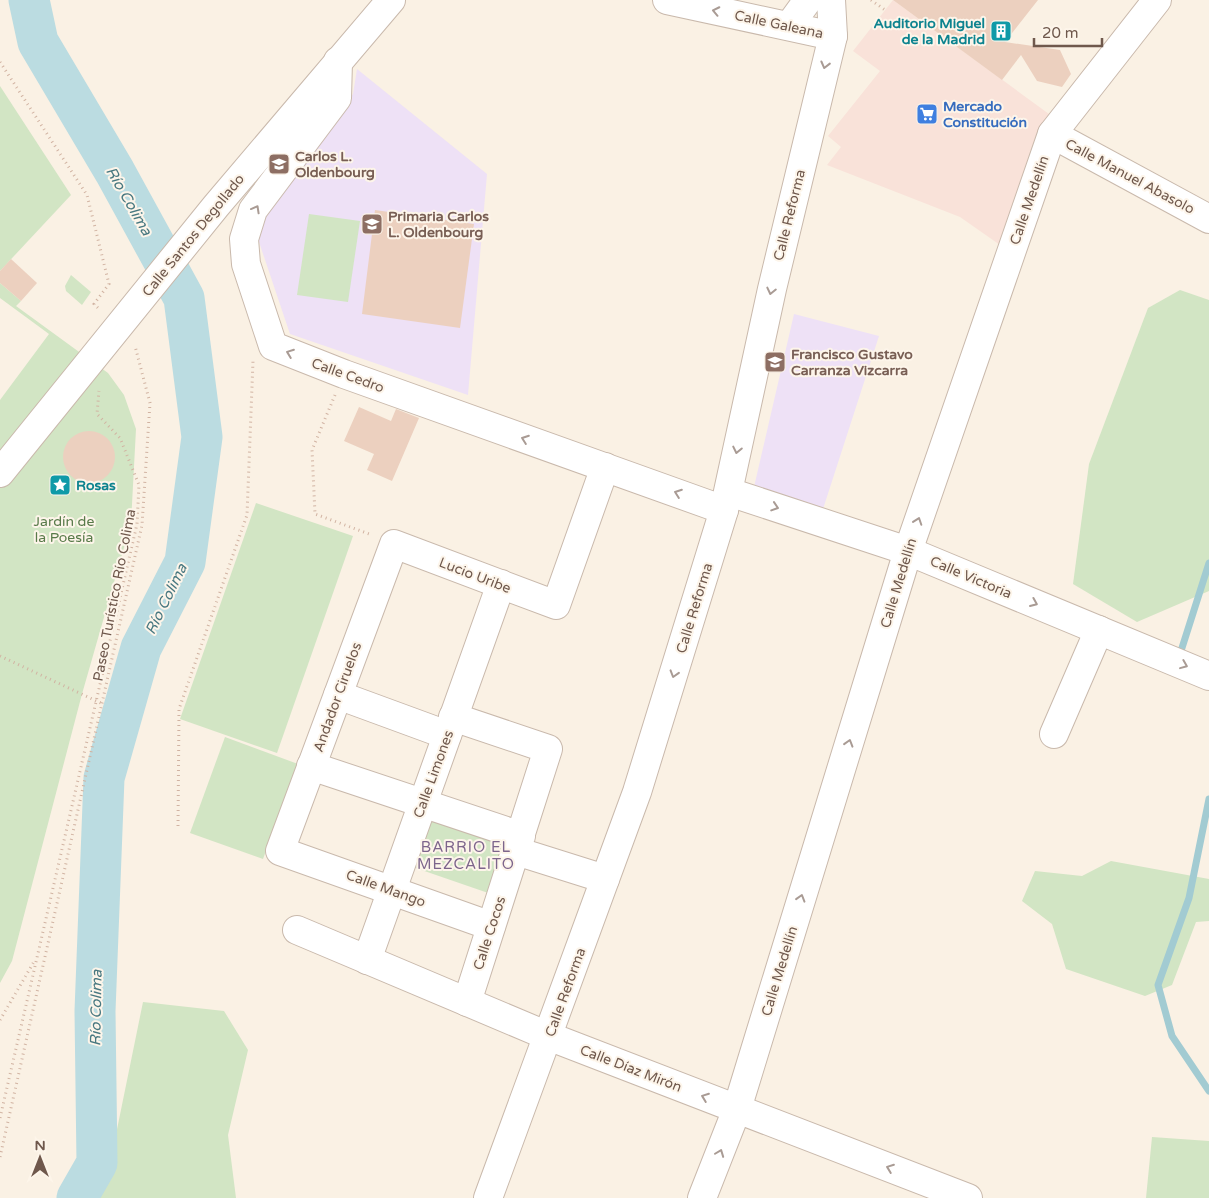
<svg xmlns="http://www.w3.org/2000/svg" width="1209" height="1198" viewBox="0 0 1209 1198" font-family="'Varela Round',sans-serif">
<style>
.commercial{fill:#f9e2d9}
.education{fill:#eee1f6}
.green{fill:#d2e5c4}
.lines{fill:none;stroke-linecap:round;stroke-linejoin:round}
.stream{stroke:#a2cbd2;stroke-width:7}
.river{stroke:#bbdce1;stroke-width:41}
.building{fill:#ecd0bf}
.minor-casing{stroke:#c9b9ac;stroke-width:30}
.path{stroke:#d1b3a2;stroke-width:3;stroke-dasharray:1 4;stroke-linecap:butt}
.minor{stroke:#fff;stroke-width:28}
.oneway{stroke:#a99b94}
.labels{text-anchor:middle;stroke-width:4;stroke-linejoin:round;paint-order:stroke}
.culture-label{font-size:14px;font-weight:bold;fill:#0d838f;stroke:#fdf5ea;text-anchor:end}
.street-label{font-size:14px;fill:#6f584c;stroke:#fdf5ea}
.shop-label{font-size:14px;font-weight:bold;fill:#366cbe;stroke:#fdf5ea;text-anchor:start}
.education-label{font-size:14px;font-weight:bold;fill:#785e54;stroke:#fdf5ea;text-anchor:start}
.park-label{font-size:14px;fill:#587a49;stroke:#fdf5ea}
.water-label{font-size:15px;font-style:italic;fill:#487880;stroke:#fdf5ea}
.neighbourhood-label{font-size:15px;letter-spacing:1px;fill:#7d658c;stroke:#fdf5ea}
</style>
<rect width="100%" height="100%" fill="#faf1e4"/>
<!-- commercial -->
<polygon class="commercial" points="893,0 1049,114 1035,138 1000,245 960,217 827,165 841,147 828,136 880,71 853,51"/>
<!-- education -->
<g class="education">
<polygon points="357,69 487,174 468,395 290,334 258,239 264,208 353,94"/>
<polygon points="794,314 879,336 823,509 754,487"/>
</g>
<!-- green -->
<g class="green">
<polygon points="0,86 71,195 0,271"/>
<polygon points="309,214 360,221 348,302 297,295"/>
<polygon points="71,275 91,292 82,305 66,291 65,286"/>
<polygon points="0,283 21,301 16,306 108,373 124,395 136,429 131,523 82,694 12,961 0,983 0,400 49,334 0,298"/>
<polygon points="1180,290 1209,300 1209,591 1137,622 1073,584 1089,464 1148,308"/>
<polygon points="256,503 353,536 277,753 180,719"/>
<polygon points="225,737 298,764 263,859 190,833"/>
<polygon points="425,812 512,841 494,895 407,865"/>
<polygon points="1111,861 1209,879 1209,921 1196,922 1172,985 1145,996 1066,969 1052,924 1022,901 1035,871 1082,876"/>
<polygon points="143,1002 224,1011 248,1050 228,1135 236,1198 100,1198 114,1144"/>
<polygon points="1152,1137 1209,1141 1209,1198 1146,1198"/>
</g>
<g class="lines">
<!-- stream -->
<g class="stream">
<polyline points="1181,651 1209,563"/>
<polyline points="1209,799 1189,898 1158,985 1172,1036 1209,1091"/>
</g>
<!-- river -->
<polyline class="river" points="29,0 38,42 115,172 184,298 202,437 185,562 141,648 104,778 95,1011 97,1163 77,1198"/>
</g>
<!-- building -->
<g class="building">
<polygon points="893,0 1038,0 1005,42 1060,50 1071,74 1062,87 1037,81 1021,55 1002,80"/>
<polygon points="375,210 474,224 460,328 362,314"/>
<polygon points="11,259 37,283 21,301 0,283 0,271"/>
<polygon points="359,407 391,421 396,409 419,418 392,481 367,470 374,454 344,441"/>
<circle cx="89" cy="457" r="26"/>
</g>
<g class="lines">
<!-- minor casing -->
<g class="minor-casing">
<g id="minor">
<polyline points="667,0 833,36"/>
<polyline points="789,26 808,0"/>
<polyline points="338,61 337,98 253,210 244,239 246,264 273,346 344,374 724,510"/>
<polyline points="1052,134 1209,219"/>
<polyline points="0,473 216,206 391,0"/>
<polyline points="729,492 908,551 1209,676"/>
<polyline points="338,695 447,735"/>
<polyline points="453,717 548,749 467,1002"/>
<polyline points="1054,734 1099,630"/>
<polyline points="311,766 521,836"/>
<polyline points="516,851 605,879"/>
<polyline points="491,926 280,851 394,544 556,605 605,467"/>
<polyline points="297,930 548,1036 968,1198"/>
<polyline points="367,960 501,584"/>
<polyline points="488,1198 637,792 724,510 772,289 833,36 831,0"/>
<polyline points="702,1198 737,1109 908,551 1052,134 1157,0"/>
</g>
</g>
<!-- path -->
<g class="path">
<polyline points="871,0 885,10"/>
<polyline points="0,62 87,195 109,284 94,304 100,310"/>
<polyline points="335,395 312,450 315,514 372,535"/>
<polyline points="0,656 103,704"/>
<polyline points="178,826 179,709 247,515 253,361"/>
<polyline points="0,1020 35,960"/>
<polyline points="0,1118 137,524 139,485 120,438 97,414 99,391"/>
<polyline points="0,1157 142,525 150,403 135,346"/>
</g>
<!-- minor -->
<use href="#minor" class="minor"/>
</g>
<!-- one-way arrows -->
<defs><path id="oneway-chevron" d="M-2-3.5L2.5 0L-2 3.5" fill="none" stroke-width="1.6" stroke-linecap="round" stroke-linejoin="round" transform="scale(1.25)"/></defs>
<g class="oneway">
<use href="#oneway-chevron" transform="translate(716 11) rotate(-168)"/>
<use href="#oneway-chevron" transform="translate(825 65) rotate(104)"/>
<use href="#oneway-chevron" transform="translate(256 209) rotate(-61)"/>
<use href="#oneway-chevron" transform="translate(771 291) rotate(103)"/>
<use href="#oneway-chevron" transform="translate(290 353) rotate(-159)"/>
<use href="#oneway-chevron" transform="translate(525 439) rotate(-160)"/>
<use href="#oneway-chevron" transform="translate(737 450) rotate(102)"/>
<use href="#oneway-chevron" transform="translate(678 493) rotate(-160)"/>
<use href="#oneway-chevron" transform="translate(775 507) rotate(18)"/>
<use href="#oneway-chevron" transform="translate(918 521) rotate(-71)"/>
<use href="#oneway-chevron" transform="translate(1034 603) rotate(23)"/>
<use href="#oneway-chevron" transform="translate(1184 665) rotate(22)"/>
<use href="#oneway-chevron" transform="translate(674 674) rotate(107)"/>
<use href="#oneway-chevron" transform="translate(849 743) rotate(-73)"/>
<use href="#oneway-chevron" transform="translate(801 898) rotate(-73)"/>
<use href="#oneway-chevron" transform="translate(705 1097) rotate(-159)"/>
<use href="#oneway-chevron" transform="translate(720 1153) rotate(-69)"/>
<use href="#oneway-chevron" transform="translate(890 1168) rotate(-159)"/>
</g>
<!-- icons -->
<defs>
<g id="building-square" transform="scale(1.125)"><rect x="-9" y="-9" width="18" height="18" rx="4" fill="#0f9aa8" stroke="#fdf5ea"/><path d="M-4-6H4V6H1V3H-1V6H-4ZM-2.5-4.3h1.7v1.8h-1.7ZM.8-4.3h1.7v1.8H.8ZM-2.5-1h1.7V.8h-1.7ZM.8-1h1.7V.8H.8Z" fill="#fff"/></g>
<g id="supermarket-square" transform="scale(1.125)"><rect x="-9" y="-9" width="18" height="18" rx="4" fill="#3f7fe0" stroke="#fdf5ea"/><path d="M-6-5.5h2.5l.6 2H6L4.5 2H-2.5L-4.4-4H-6ZM-1.5 3.2a1.3 1.3 0 1 0 .1 0ZM3 3.2a1.3 1.3 0 1 0 .1 0Z" fill="#fff"/></g>
<g id="school-square" transform="scale(1.125)"><rect x="-9" y="-9" width="18" height="18" rx="4" fill="#8d6e63" stroke="#fdf5ea"/><path d="M0-5L7-2L0 1L-7-2ZM-4 1L0 2.5L4 1V4Q0 6-4 4Z" fill="#fff"/></g>
<g id="sight-square" transform="scale(1.125)"><rect x="-9" y="-9" width="18" height="18" rx="4" fill="#0f9aa8" stroke="#fdf5ea"/><path d="M0-6L1.8-2.2L6-1.7L2.9 1.2L3.7 5.4L0 3.3L-3.7 5.4L-2.9 1.2L-6-1.7L-1.8-2.2Z" fill="#fff"/></g>
</defs>
<g fill-rule="evenodd">
<use href="#building-square" x="1001" y="31"/>
<use href="#supermarket-square" x="927" y="114"/>
<use href="#school-square" x="279" y="164"/>
<use href="#school-square" x="372" y="224"/>
<use href="#school-square" x="775" y="362"/>
<use href="#sight-square" x="60" y="485"/>
</g>
<g class="labels">
<!-- culture labels -->
<g class="culture-label">
<text x="985" y="28">Auditorio Miguel<tspan x="985" dy="16">de la Madrid</tspan></text>
<text x="76" y="490" text-anchor="start">Rosas</text>
</g>
<!-- street labels -->
<g class="street-label">
<text transform="translate(779 24) rotate(12)" y="5">Calle Galeana</text>
<text transform="translate(1130 176) rotate(28)" y="5">Calle Manuel Abasolo</text>
<text transform="translate(1029 200) rotate(-71)" y="5">Calle Medellín</text>
<text transform="translate(789 215) rotate(-76)" y="5">Calle Reforma</text>
<text transform="translate(193 235) rotate(-51)" y="5">Calle Santos Degollado</text>
<text transform="translate(348 375) rotate(20)" y="5">Calle Cedro</text>
<text transform="translate(475 575) rotate(21)" y="5">Lucio Uribe</text>
<text transform="translate(971 577) rotate(23)" y="5">Calle Victoria</text>
<text transform="translate(898 583) rotate(-73)" y="5">Calle Medellín</text>
<text transform="translate(114 595) rotate(-79)" y="5">Paseo Turístico Río Colima</text>
<text transform="translate(694 608) rotate(-73)" y="5">Calle Reforma</text>
<text transform="translate(337 697) rotate(-70)" y="5">Andador Ciruelos</text>
<text transform="translate(433 774) rotate(-70)" y="5">Calle Limones</text>
<text transform="translate(386 888) rotate(20)" y="5">Calle Mango</text>
<text transform="translate(489 933) rotate(-72)" y="5">Calle Cocos</text>
<text transform="translate(779 971) rotate(-73)" y="5">Calle Medellín</text>
<text transform="translate(565 992) rotate(-70)" y="5">Calle Reforma</text>
<text transform="translate(631 1068) rotate(21)" y="5">Calle Díaz Mirón</text>
</g>
<!-- shop labels -->
<g class="shop-label">
<text x="943" y="111">Mercado<tspan x="943" dy="16">Constitución</tspan></text>
</g>
<!-- education labels -->
<g class="education-label">
<text x="295" y="161">Carlos L.<tspan x="295" dy="16">Oldenbourg</tspan></text>
<text x="388" y="221">Primaria Carlos<tspan x="388" dy="16">L. Oldenbourg</tspan></text>
<text x="791" y="359">Francisco Gustavo<tspan x="791" dy="16">Carranza Vizcarra</tspan></text>
</g>
<!-- park labels -->
<g class="park-label">
<text x="64" y="526">Jardín de<tspan x="64" dy="16">la Poesía</tspan></text>
</g>
<!-- water labels -->
<g class="water-label">
<text transform="translate(129 201) rotate(60)" y="5">Río Colima</text>
<text transform="translate(166 599) rotate(-64)" y="5">Río Colima</text>
<text transform="translate(96 1008) rotate(-89)" y="5">Río Colima</text>
</g>
<!-- neighbourhood labels -->
<g class="neighbourhood-label">
<text x="466" y="852">BARRIO EL<tspan x="466" dy="17">MEZCALITO</tspan></text>
</g>
</g>
<!-- north arrow -->
<g transform="translate(40 1158)" stroke="#fdf5ea" stroke-width="4" paint-order="stroke">
<path d="M0-4L9 19L0 12L-9 19Z" fill="#6f584c"/>
<text y="-8" font-size="14" font-weight="bold" text-anchor="middle" fill="#6f584c">N</text>
</g>
<!-- scale -->
<path d="M1034 38v8h68v-8" fill="none" stroke="#6f584c" stroke-width="2.5"/>
<text x="1042" y="38" font-size="15" fill="#6f584c" stroke="#fdf5ea" stroke-width="4" paint-order="stroke">20 m</text>
</svg>
